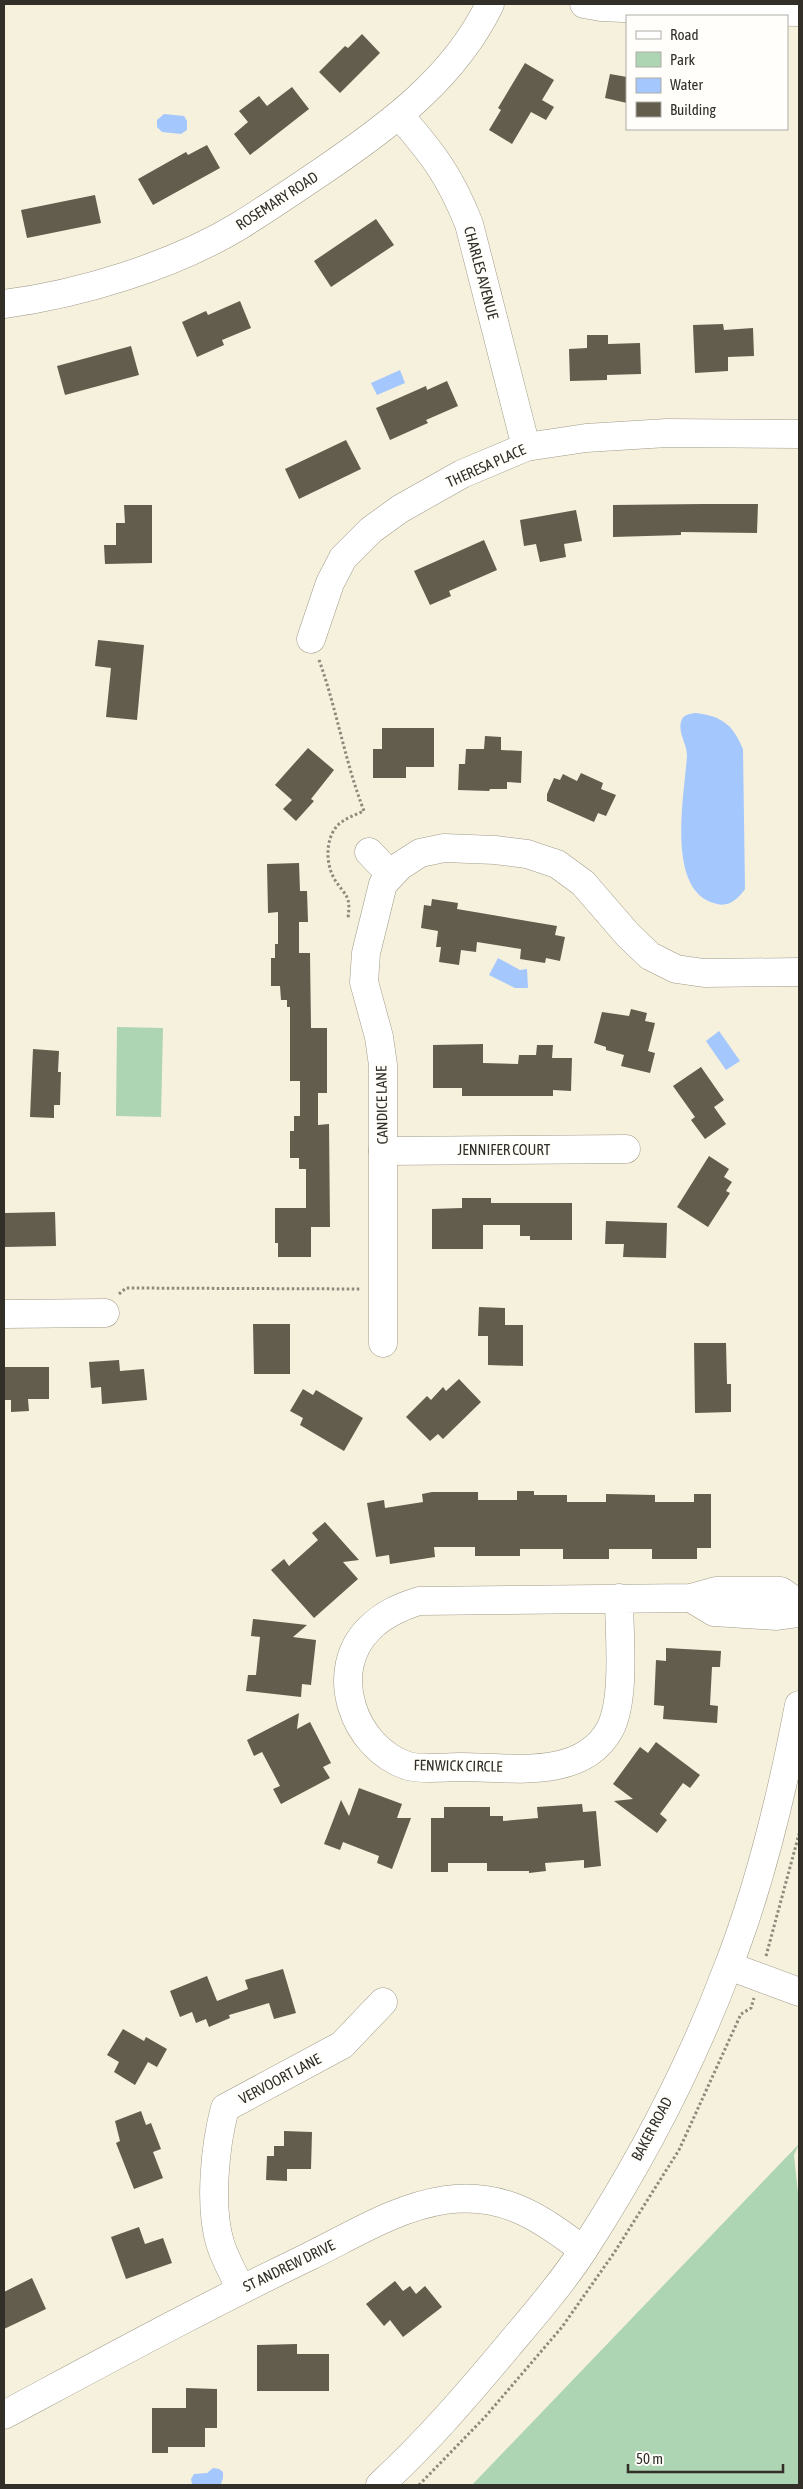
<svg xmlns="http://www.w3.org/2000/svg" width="803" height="2489" viewBox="0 0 803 2489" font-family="'Asap Condensed',sans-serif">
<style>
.green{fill:#add4b3}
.water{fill:#a4c7fd}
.building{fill:#625d4c}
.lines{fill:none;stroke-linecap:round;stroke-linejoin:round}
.minor-casing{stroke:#a09b89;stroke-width:29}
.major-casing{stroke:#a09b89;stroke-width:29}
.path{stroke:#8d8a7c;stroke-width:3;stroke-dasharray:2.5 2.5;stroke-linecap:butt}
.minor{stroke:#fff;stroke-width:28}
.major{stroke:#fff;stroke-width:28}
.labels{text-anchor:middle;stroke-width:5;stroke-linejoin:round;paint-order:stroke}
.street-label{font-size:15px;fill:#312f27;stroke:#fffefa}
</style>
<rect width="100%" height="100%" fill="#f6f1dd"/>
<!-- green -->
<g class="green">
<polygon points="117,1027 163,1028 161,1117 116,1116"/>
<polygon points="799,2144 794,2155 799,2203 799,2485 472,2485"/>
</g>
<!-- water -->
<g class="water">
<polygon points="164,114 184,116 187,121 187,130 181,134 162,132 157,127 157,120"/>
<polygon points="400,370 405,383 377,395 371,383"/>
<path d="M696,713c26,3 37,12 47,36l2,140c-7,10 -16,18 -28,15 -53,-11 -32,-111 -30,-149 0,-11 -9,-22 -6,-33 2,-8 8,-8 15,-9z"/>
<polygon points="498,958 520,970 527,969 528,988 515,988 489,975"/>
<polygon points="719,1031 740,1061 726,1070 706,1041"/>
<polygon points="213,2468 219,2469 223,2472 223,2478 221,2484 192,2484 191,2479 194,2474 207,2473"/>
</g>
<!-- building -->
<g class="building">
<polygon points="362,34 380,53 340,93 319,72 345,46 348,48"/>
<polygon points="525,63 554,80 542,100 554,107 546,120 531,112 512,144 489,130 501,110 498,108"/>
<polygon points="610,74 627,77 627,103 605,98"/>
<polygon points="292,87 309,109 250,155 234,134 248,122 239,111 259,96 267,106"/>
<polygon points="207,145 220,168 153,205 138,179 186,152 188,155"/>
<polygon points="95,195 101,223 27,238 21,210"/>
<polygon points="376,219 394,245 331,287 314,261"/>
<polygon points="240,301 251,328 222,340 224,345 197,357 182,322 206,311 208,315"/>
<polygon points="723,324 724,330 753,328 754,356 728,357 728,371 695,373 693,325"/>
<polygon points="587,335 608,335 608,344 640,343 641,374 607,375 607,380 570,381 569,349 587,348"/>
<polygon points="131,346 139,375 65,395 57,366"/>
<polygon points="447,381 458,406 426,420 428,423 390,440 376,408 426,386 427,390"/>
<polygon points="346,440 361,469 299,499 285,469"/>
<polygon points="703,504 758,504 757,533 681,532 681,535 613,537 613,505"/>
<polygon points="124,505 152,505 152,563 105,564 104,545 116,545 116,523 125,523"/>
<polygon points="576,510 582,541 564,544 566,557 540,562 536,544 524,546 520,520"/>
<polygon points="484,540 497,570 449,591 451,596 430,605 414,571"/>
<polygon points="98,640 144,645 137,720 106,717 111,668 95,666"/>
<polygon points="382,728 434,728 434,767 406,767 406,778 373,778 373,749 382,749"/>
<polygon points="485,736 501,737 501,750 522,751 521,783 507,782 507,789 490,789 489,791 458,790 459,764 465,764 466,749 484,749"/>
<polygon points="308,748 334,770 311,799 314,801 296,821 283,809 292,800 275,785"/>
<polygon points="581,773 603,783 601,789 616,795 606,816 598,813 594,822 547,801 547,794 554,778 560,780 563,774 577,781"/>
<polygon points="299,863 300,891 307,891 308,922 299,922 299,953 310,953 311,1028 327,1028 327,1093 318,1093 318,1125 329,1124 330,1227 311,1227 311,1257 278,1257 278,1243 275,1243 275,1208 306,1208 306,1169 299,1169 299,1158 290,1158 290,1131 294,1131 294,1116 300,1116 300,1081 290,1081 290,1007 287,1007 287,1000 281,1000 280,986 271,986 271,958 275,958 275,944 278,944 278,912 268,913 267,864"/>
<polygon points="432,899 458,903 457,909 557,926 555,935 565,937 560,961 546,958 545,963 520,959 521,949 477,942 476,952 461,950 459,965 439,962 441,947 436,947 438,931 421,928 424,905 431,906"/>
<polygon points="631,1009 647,1013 645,1021 655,1023 648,1051 655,1053 650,1073 621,1066 624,1055 606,1050 606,1047 594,1043 602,1012 629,1016"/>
<polygon points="483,1044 483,1063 518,1064 519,1055 536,1055 537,1045 553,1045 552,1058 572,1058 571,1091 553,1090 553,1096 462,1096 462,1088 433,1088 433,1045"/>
<polygon points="33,1049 59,1051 58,1072 61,1072 60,1105 54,1105 54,1118 30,1117"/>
<polygon points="701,1067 724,1100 714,1107 726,1124 705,1139 691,1120 695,1117 673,1086"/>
<polygon points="709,1156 729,1169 724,1177 732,1182 726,1191 730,1193 708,1227 677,1207"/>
<polygon points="462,1198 491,1198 491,1203 572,1203 572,1240 530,1240 530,1236 520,1236 520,1225 483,1225 483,1249 432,1249 432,1209 462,1208"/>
<polygon points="55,1212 56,1246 4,1247 4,1213"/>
<polygon points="606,1221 667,1223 666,1258 623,1257 624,1244 605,1244"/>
<polygon points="479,1307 505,1308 505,1325 523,1325 523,1366 488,1365 488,1336 478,1336"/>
<polygon points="253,1324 290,1324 290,1374 254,1374"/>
<polygon points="694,1343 726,1343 727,1384 731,1384 731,1412 695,1413"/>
<polygon points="119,1360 120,1371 144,1369 147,1400 102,1404 101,1387 91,1388 89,1362"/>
<polygon points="4,1367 49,1367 49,1399 28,1399 29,1411 11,1412 11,1400 4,1400"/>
<polygon points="459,1379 481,1402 443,1439 438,1434 430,1441 406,1417 427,1396 431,1400 443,1387 446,1391"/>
<polygon points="303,1389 313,1395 316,1390 363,1418 344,1451 300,1425 303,1418 290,1411"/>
<polygon points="517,1491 534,1491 534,1495 567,1495 567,1502 606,1502 606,1494 655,1495 655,1502 694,1502 694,1494 711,1494 711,1548 697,1548 697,1559 652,1559 652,1549 609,1549 609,1559 563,1559 563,1549 520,1549 520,1556 475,1556 475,1547 434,1547 435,1557 390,1564 389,1555 376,1557 367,1503 384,1500 385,1508 423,1502 422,1494 432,1492 478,1492 478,1500 517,1500"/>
<polygon points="325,1522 359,1560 343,1562 358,1579 314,1618 271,1570 284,1559 289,1566 318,1540 312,1533"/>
<polygon points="253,1619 307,1625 293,1637 316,1640 311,1685 302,1684 301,1697 246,1691 248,1675 256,1675 260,1637 251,1636"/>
<polygon points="666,1648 721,1651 720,1667 712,1667 710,1705 718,1706 717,1723 663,1719 664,1706 654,1705 656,1660 666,1661"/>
<polygon points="299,1713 297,1729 310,1722 331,1763 323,1767 330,1778 281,1804 273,1789 280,1786 262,1752 254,1756 247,1740"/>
<polygon points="656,1742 700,1775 690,1788 683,1783 660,1814 667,1820 657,1833 614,1801 633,1799 613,1784 640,1747 648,1753"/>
<polygon points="359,1788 402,1804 397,1818 411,1818 392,1869 377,1863 379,1856 343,1842 340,1850 324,1844 341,1800 349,1816"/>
<polygon points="582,1804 583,1812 596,1811 601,1866 584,1868 584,1860 545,1863 546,1871 529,1873 529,1871 487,1871 487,1863 448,1863 448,1872 431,1872 431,1818 444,1818 444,1807 490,1807 490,1816 503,1816 503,1821 538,1818 537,1807"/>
<polygon points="283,1969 296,2013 274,2019 269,2003 229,2015 230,2018 209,2027 206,2019 196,2023 192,2012 180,2017 170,1991 207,1976 217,2001 248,1989 245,1980"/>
<polygon points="123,2029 144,2041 146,2037 167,2049 157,2067 148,2062 135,2085 114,2072 119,2062 107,2055"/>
<polygon points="141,2111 146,2125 151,2123 161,2149 153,2152 163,2178 134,2189 116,2143 120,2141 115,2121"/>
<polygon points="284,2131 312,2132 311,2169 287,2169 287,2181 266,2180 267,2156 274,2156 274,2146 284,2146"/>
<polygon points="139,2227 145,2244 163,2238 172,2263 126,2279 111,2237"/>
<polygon points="32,2278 46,2309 4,2329 4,2292"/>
<polygon points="395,2281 403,2291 410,2286 416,2294 425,2286 442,2307 403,2337 390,2320 384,2326 366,2304"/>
<polygon points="297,2344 297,2354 329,2354 329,2391 257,2391 257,2345"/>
<polygon points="186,2388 217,2389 217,2428 205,2428 205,2447 168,2447 168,2453 152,2453 152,2408 186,2408"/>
</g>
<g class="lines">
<!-- minor casing -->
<g class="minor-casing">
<g id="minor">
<polyline points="584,4 601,7 668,10 799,12"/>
<path d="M400,116c33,38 50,60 69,108l57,223"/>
<path d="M4,304c76,-10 169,-38 235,-78 29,-18 57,-37 85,-56 66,-45 131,-93 166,-166"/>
<polyline points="311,639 330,583 343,558 371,530 400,509 462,474 526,447 586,438 667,433 799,434"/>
<polyline points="369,852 391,875"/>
<polyline points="383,1151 626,1149"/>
<polyline points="4,1314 105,1313"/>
<polyline points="383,1343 383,1065 379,1037 364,982 366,953 383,884 400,866 420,853 444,848 495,850 527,854 557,864 583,883 628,935 650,956 676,969 704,973 799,972"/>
<path d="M619,1598c0,34 7,101 -9,131 -28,52 -101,38 -149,38 -14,0 -40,3 -53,-1 -55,-18 -82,-96 -38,-138 14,-14 30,-21 49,-27l272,-3 25,-7h65l18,13"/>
<polyline points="691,1598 714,1612 777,1616 799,1613"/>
<polyline points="729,1966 799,1992"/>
<path d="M241,2289c-7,-14 -16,-30 -21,-46 -11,-37 -5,-98 5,-135l117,-63 41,-43"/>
<path d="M4,2415c101,-54 202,-109 306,-159 43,-21 87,-49 135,-56 58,-8 95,17 138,50"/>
</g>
</g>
<!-- major casing -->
<g class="major-casing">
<path id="major" d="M380,2485c47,-43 88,-91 129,-140 26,-31 53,-62 75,-96 57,-88 107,-184 144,-282 33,-84 54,-173 71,-262"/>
</g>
<!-- path -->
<g class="path">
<path d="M319,660c18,50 26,102 45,151 -9,4 -18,7 -25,13 -14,13 -14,40 -4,56 11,17 16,15 13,38"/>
<polyline points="119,1294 126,1288 360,1289"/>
<polyline points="766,1956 799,1834"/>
<polyline points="419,2485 485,2417 562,2327 614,2253 679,2150 741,2014 751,2008 754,1998"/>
</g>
<!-- minor -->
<use href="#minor" class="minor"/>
<!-- major -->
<use href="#major" class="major"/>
</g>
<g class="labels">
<!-- street labels -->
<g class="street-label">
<text transform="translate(277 201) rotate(-33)" y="5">ROSEMARY ROAD</text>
<text transform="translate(481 273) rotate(75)" y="5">CHARLES AVENUE</text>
<text transform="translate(486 466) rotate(-24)" y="5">THERESA PLACE</text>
<text transform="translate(382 1105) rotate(-91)" y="5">CANDICE LANE</text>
<text x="504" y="1155">JENNIFER COURT</text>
<text transform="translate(458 1766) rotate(1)" y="5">FENWICK CIRCLE</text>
<text transform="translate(280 2079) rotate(-28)" y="5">VERVOORT LANE</text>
<text transform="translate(652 2129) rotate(-62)" y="5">BAKER ROAD</text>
<text transform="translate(289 2266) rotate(-26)" y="5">ST ANDREW DRIVE</text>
</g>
</g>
<!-- border -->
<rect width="803" height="2489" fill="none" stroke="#312f27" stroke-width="10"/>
<!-- legend -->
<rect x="626" y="15" width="162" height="115" fill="#fffefa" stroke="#adaba6"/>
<rect x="636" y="31" width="25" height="8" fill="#ffffff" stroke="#adaba6"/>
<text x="670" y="40" font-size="15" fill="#312f27">Road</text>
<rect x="636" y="52" width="25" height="15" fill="#add4b3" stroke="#adaba6"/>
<text x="670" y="65" font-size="15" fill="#312f27">Park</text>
<rect x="636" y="78" width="25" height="15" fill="#a4c7fd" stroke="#adaba6"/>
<text x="670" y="90" font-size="15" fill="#312f27">Water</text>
<rect x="636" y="102" width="25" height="15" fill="#625d4c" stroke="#adaba6"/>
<text x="670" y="115" font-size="15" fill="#312f27">Building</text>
<!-- scale -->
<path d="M628 2464v8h155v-8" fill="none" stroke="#312f27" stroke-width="2.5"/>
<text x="636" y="2464" font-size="15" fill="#312f27" stroke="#fffefa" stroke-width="4" paint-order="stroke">50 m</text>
</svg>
